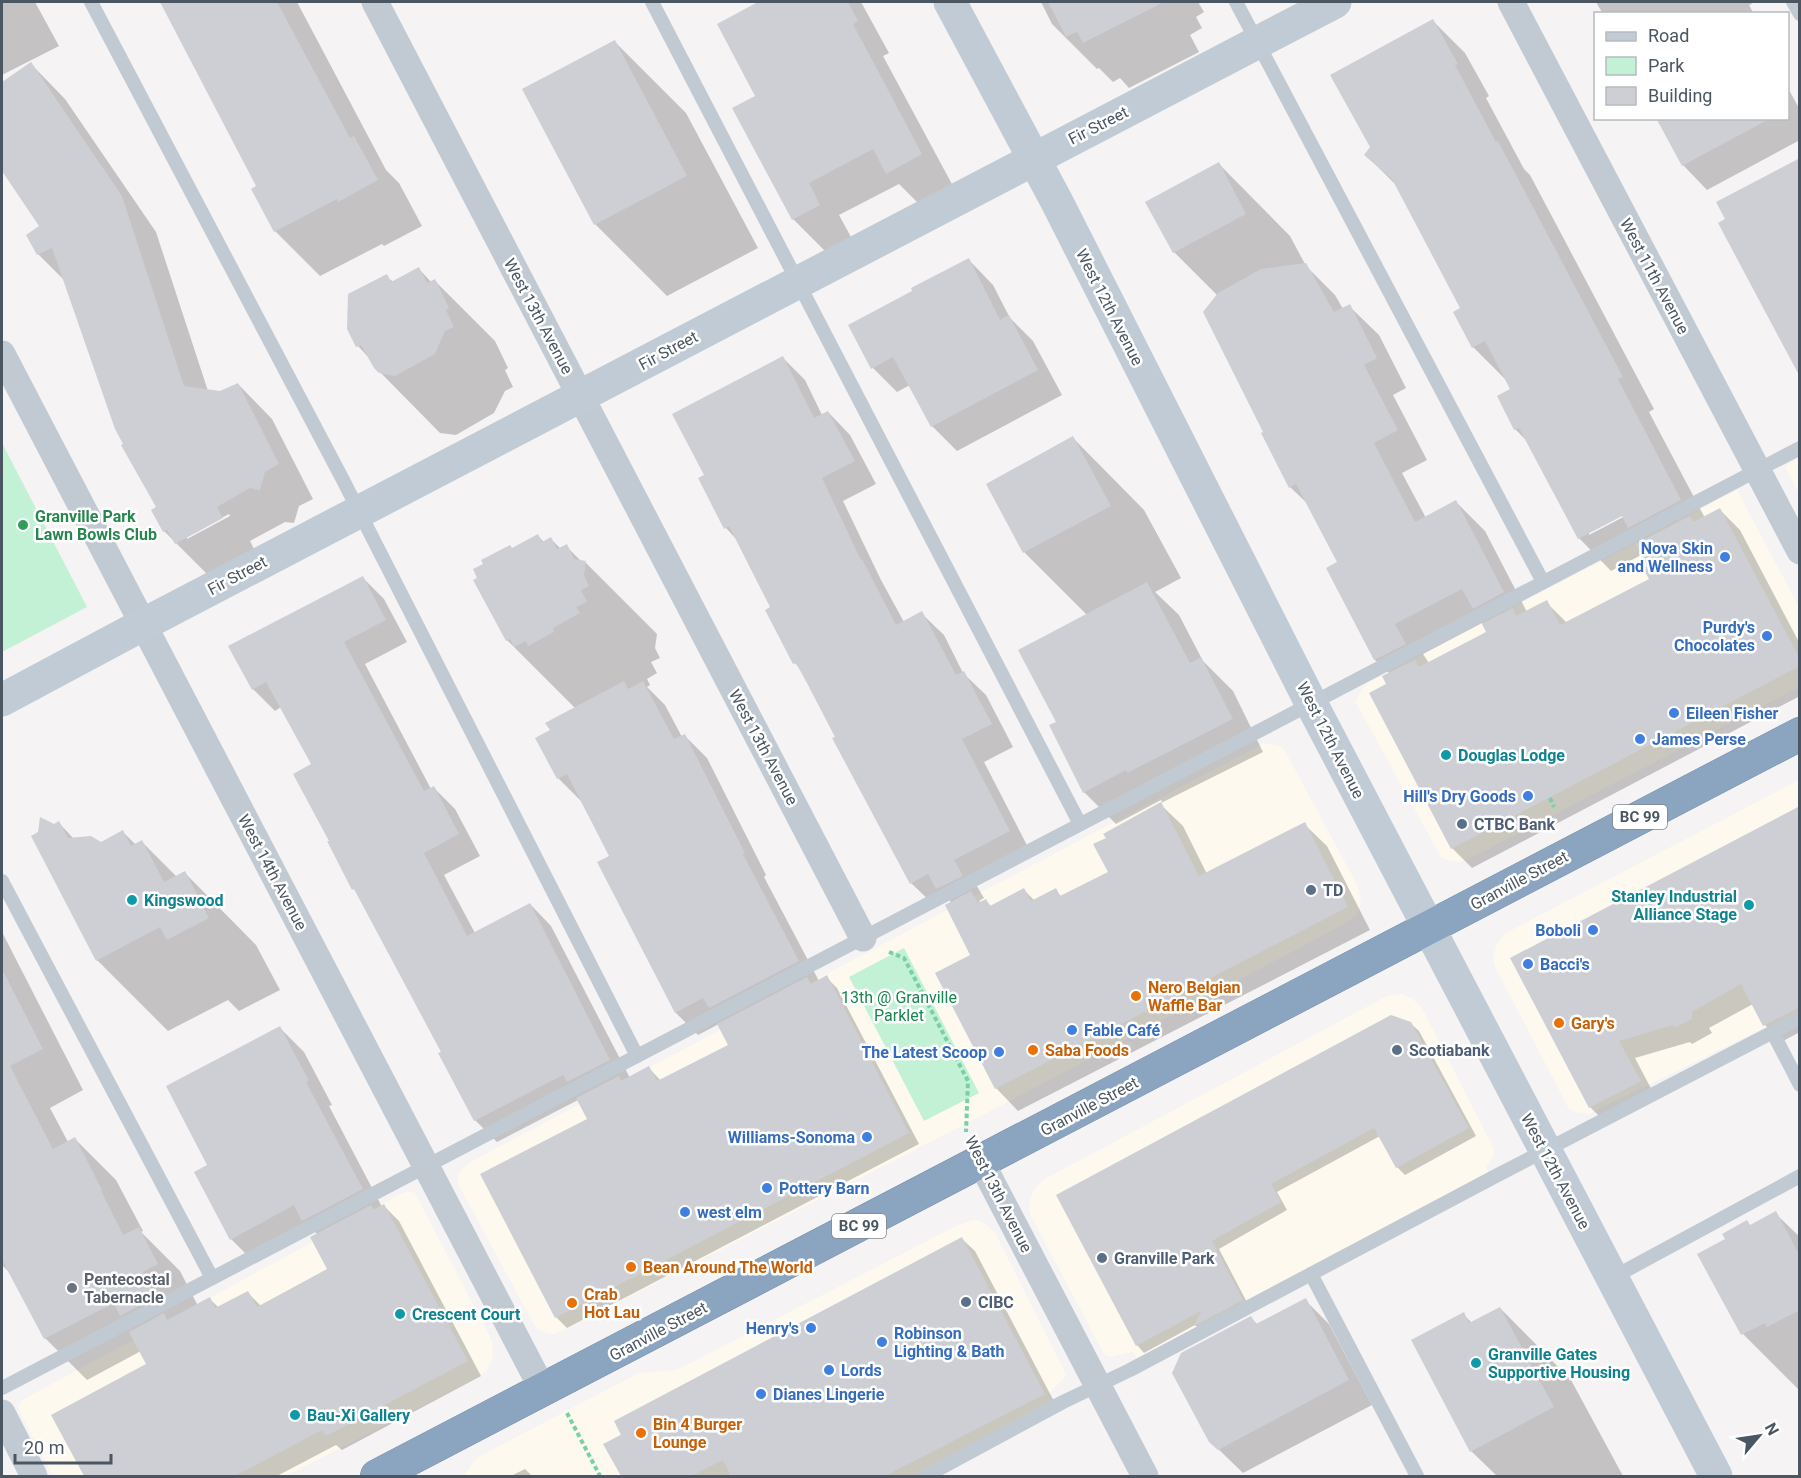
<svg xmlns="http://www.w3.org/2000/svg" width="1801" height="1478" viewBox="0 0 1801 1478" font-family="Roboto,sans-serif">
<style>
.commercial{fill:#fdf9ef}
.green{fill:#c3f1d5}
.shadow{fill:#0003;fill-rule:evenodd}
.building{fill:#cdcfd5}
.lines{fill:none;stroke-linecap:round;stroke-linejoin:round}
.highway-casing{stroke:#7690ad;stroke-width:34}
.path{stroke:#7ad0a6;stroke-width:4;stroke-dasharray:4.5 3;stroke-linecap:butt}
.lane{stroke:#c1cad2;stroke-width:14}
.street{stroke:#c1cad2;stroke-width:27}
.secondary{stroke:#c1cbd6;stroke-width:33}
.highway{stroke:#8ba5c1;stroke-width:33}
.leisure-dot{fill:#2e9e5b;stroke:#fff;stroke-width:2}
.shop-dot{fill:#3f7fe0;stroke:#fff;stroke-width:2}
.culture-dot{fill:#0f9aa8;stroke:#fff;stroke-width:2}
.service-dot{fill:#5c6f8a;stroke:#fff;stroke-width:2}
.food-dot{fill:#e8710a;stroke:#fff;stroke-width:2}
.worship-dot{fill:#6b7280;stroke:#fff;stroke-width:2}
.labels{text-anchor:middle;stroke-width:5;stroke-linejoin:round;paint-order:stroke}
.shield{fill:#fff;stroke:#808990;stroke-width:1.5}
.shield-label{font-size:15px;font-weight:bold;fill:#4a5661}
.street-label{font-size:16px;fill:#4a5661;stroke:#fff}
.leisure-label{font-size:16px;font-weight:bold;fill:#27864d;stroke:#fff;text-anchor:start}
.shop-label{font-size:16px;font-weight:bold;fill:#366cbe;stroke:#fff;text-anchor:start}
.culture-label{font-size:16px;font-weight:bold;fill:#0d838f;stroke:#fff;text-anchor:start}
.service-label{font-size:16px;font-weight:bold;fill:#4e5e75;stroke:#fff;text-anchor:start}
.food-label{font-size:16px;font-weight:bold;fill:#c56008;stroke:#fff;text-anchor:start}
.park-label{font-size:16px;fill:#17864f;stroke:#fff}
.worship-label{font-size:16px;font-weight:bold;fill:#5b616d;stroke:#fff;text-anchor:start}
</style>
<rect width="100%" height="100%" fill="#f5f3f3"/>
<!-- commercial -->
<g class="commercial">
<polygon points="1799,458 1799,494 1785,466"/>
<polygon points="1737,490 1799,607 1799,687 1471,858 1459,862 1447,860 1441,857 1355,701 1366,684"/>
<polygon points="1264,743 1280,746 1284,749 1355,881 1359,891 1361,903 1358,912 1351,919 1339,927 1008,1102 562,1331 553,1334 546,1333 538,1329 532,1321 458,1184 458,1175 464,1167 472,1161"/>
<polygon points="1799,780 1799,1011 1589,1114 1574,1112 1569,1109 1494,965 1493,956 1497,944 1506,933"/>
<polygon points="1402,994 1413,999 1422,1008 1494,1149 1494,1154 1486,1167 1492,1178 1141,1364 1133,1352 1109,1357 1104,1354 1031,1216 1029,1209 1031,1196 1036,1187 1043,1180 1387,996"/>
<polygon points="409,1191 415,1193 492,1341 493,1358 486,1371 476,1378 286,1476 53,1476 19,1411 19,1404 22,1400 399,1195"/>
<polygon points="974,1220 981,1221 994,1231 1066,1374 1064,1378 1048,1395 1055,1407 926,1476 464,1476 474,1461 478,1457 639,1373 677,1370 958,1225"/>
</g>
<!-- green -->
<g class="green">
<polygon points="2,443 87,607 2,652"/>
<polygon points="904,948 979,1093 924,1121 849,977"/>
</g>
<!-- shadow -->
<g class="shadow">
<polygon points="2,2 35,2 59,46 2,75"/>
<polygon points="161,2 297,2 386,170 399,183 422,226 384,246 382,244 320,276 275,231 258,187"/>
<polygon points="761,2 861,2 889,53 883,56 953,186 919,204 899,184 839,215 851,237 825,251 793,219 734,109 757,96 719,24"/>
<polygon points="1041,2 1198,2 1204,12 1196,17 1202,28 1190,35 1199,52 1129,88 1120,78 1113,82 1099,68 1097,69 1052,24"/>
<polygon points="1596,2 1750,2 1752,4 1749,5 1754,14 1603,14"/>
<path d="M1433,21l32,32 24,43 -3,2 38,71 6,6 124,234 -5,3 56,106 15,-8 20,20 60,114v52l-328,172 -20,-20 -64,-164 2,-10 -15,-14 -47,-91 11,-6 -29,-57 -20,-19 -25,-54 -47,-137 -44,-44 45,-88 71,72 16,30 29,29 8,14 6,-3 30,29 27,53 -13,7 34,65 -25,13 24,45 30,-16 29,29 42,81 19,-10 21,21 84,-43 -2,-14 -6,-12 -32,17 -32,-33 -51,-96 -13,-13 -3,-39 -7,-11 -32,-32 -11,-38 -65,-123 -31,-31 6,-7zM1628,511l1,3 -40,21v-3zM1482,623l6,9 -59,31 -6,-9z"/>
<polygon points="614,41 686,113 758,248 667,296 596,225 524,89"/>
<path d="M31,64l34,35 91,133 52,159 12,2 18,-9 34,35 41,80 -14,7 -5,17 -9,-1 -35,19 6,12 -46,24 -46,-46 -6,-23 -33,-63 -60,-164 -27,-27 3,-28 -39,-58v-84zM229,514l1,2 -43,23v-3z"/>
<polygon points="1788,88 1800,110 1800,140 1707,190 1683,165 1658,118 1788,118"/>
<polygon points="969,260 993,285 1010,318 1033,341 1062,395 957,451 932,426 910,385 897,392 873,368 914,292"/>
<polygon points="419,269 432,283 435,281 495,341 508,368 505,370 513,387 505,391 494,413 456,435 440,433 375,367 370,359 358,346 348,329 386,276 393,282"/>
<polygon points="783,358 805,380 822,415 828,412 850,435 876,484 843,501 881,580 904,622 921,613 944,635 963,673 986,695 1013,747 984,762 1031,853 975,883 984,898 979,901 981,903 986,901 992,907 1024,890 1035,901 1055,890 1062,897 1110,872 1160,804 1183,826 1207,874 1304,824 1327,846 1370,930 1018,1111 996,1088 972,956 952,903 947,898 934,905 911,883 801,670 795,663 772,608 737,540 726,528 706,476"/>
<polygon points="1073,438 1144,510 1181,578 1155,592 1179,615 1203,661 1233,691 1263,752 1161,803 1163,803 1161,800 1116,824 1084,792 1058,723 1087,615 1025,553 988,484"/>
<polygon points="538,536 544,542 551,539 561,549 566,546 582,562 585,562 657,634 655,648 660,658 651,662 657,673 647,679 650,685 647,687 665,705 682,737 684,735 707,758 766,875 764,877 819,981 826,977 837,988 919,1144 567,1328 556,1317 589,1119 578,1100 497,1142 475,1120 443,1052 329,842 331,841 313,765 281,707 275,711 253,689 362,577 384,599 407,642 365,664 431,789 433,787 455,809 480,856 444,875 475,933 530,904 551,926 630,1078 649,1068 661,1081 730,1045 719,1024 698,1035 676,1013 611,857 581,801 558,778 552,731 575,708 507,640 513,550"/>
<polygon points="1800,808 1800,1032 1781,1042 1765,1025 1753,1004 1709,1028 1712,1033 1692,1044 1690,1042 1635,1058 1656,1098 1607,1124 1590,1107 1512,958"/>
<polygon points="59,823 74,839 101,844 123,832 136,845 142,842 177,877 185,873 256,945 280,990 239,1011 228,1000 168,1031 97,960 54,826"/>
<polygon points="2,932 83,1090 50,1108 68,1142 75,1139 116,1180 143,1231 141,1232 180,1271 198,1306 210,1299 219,1308 248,1293 261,1306 329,1270 318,1235 314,1231 255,1263 231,1239 209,1165 280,1028 304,1052 332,1105 329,1106 382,1207 384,1206 399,1221 481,1376 342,1450 336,1445 277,1476 85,1476 53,1416 148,1365 141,1351 87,1380 45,1338 11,1274 2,1265"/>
<polygon points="1410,1023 1419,1031 1476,1136 1405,1175 1397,1167 1380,1136 1277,1192 1287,1210 1219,1249 1250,1308 1203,1333 1195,1325 1144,1353 1137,1345 1058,1195"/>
<polygon points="1775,1213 1800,1237 1800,1391 1743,1334 1699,1254"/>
<polygon points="962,1239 975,1251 1057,1407 923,1476 733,1476 732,1474 727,1476 622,1476 605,1444"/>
<polygon points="1305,1300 1329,1324 1372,1405 1243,1473 1210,1441 1251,1318 1258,1325"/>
<polygon points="1500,1308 1571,1380 1623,1476 1497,1476 1471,1451 1463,1314 1472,1323"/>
<polygon points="525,1469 532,1476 511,1476"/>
</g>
<!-- building -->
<g class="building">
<polygon points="160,2 277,2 350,138 354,136 378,180 338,202 337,199 274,232 251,189 256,186"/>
<polygon points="758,2 848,2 858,21 853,24 922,154 886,174 873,149 809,183 820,205 792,220 732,108 755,96 717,24"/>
<polygon points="1048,2 1164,2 1083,43 1077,32 1066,37"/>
<polygon points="1433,19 1458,64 1455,65 1496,142 1498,141 1623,377 1618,379 1681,500 1628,528 1622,516 1578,539 1519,428 1514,430 1497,396 1510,389 1485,341 1472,348 1453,312 1460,308 1392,179 1364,155 1370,147 1330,75"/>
<polygon points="615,40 687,176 594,225 522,89"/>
<polygon points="31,62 122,196 184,386 220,391 238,383 279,464 265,472 260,490 250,488 217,507 223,518 175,544 167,530 163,532 151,510 156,507 121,445 123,444 115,429 52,248 37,255 26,235 39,226 2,171 2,82"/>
<polygon points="1656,118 1771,118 1682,166"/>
<polygon points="1800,158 1800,377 1718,223 1725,219 1716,202"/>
<polygon points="1219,162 1246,214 1173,253 1145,202"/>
<polygon points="969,258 1000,320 1009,315 1038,370 931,427 893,357 871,369 848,325 912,291 911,288"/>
<polygon points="1306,263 1334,312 1350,304 1377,358 1364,365 1398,430 1374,443 1415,522 1456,500 1504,592 1473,609 1462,589 1395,624 1406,644 1374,660 1326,568 1337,562 1296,484 1289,488 1261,433 1263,432 1203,312 1218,293 1261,269"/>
<polygon points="419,267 427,283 435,279 449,308 446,310 454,327 445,331 435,354 395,376 379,373 374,368 361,345 356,347 347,329 348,294 387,274 391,282"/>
<polygon points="783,356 814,418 828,411 855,461 822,478 861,560 862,559 896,625 922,611 956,675 964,671 992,724 962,739 1010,831 954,860 963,876 936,889 928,874 910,884 847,766 832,738 835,737 808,685 796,663 793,664 765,610 770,607 729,526 724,529 698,478 704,475 672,414"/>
<polygon points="1073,436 1111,506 1023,553 986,484"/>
<polygon points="1720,508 1800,659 1800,666 1451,849 1369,693 1386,684 1382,676 1415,660 1419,667 1486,632 1482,624 1513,608 1516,616 1547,600 1560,625 1649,579 1643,568 1647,566 1636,544 1690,516 1693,522"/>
<polygon points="538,534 542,542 551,537 557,549 567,544 574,559 586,561 584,575 589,586 581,590 587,602 576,607 580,613 553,628 554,632 528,646 526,641 514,647 510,639 506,641 473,580 477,578 473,569 483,564 481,560 510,545 512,548"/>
<polygon points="363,576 386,620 344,642 424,791 434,786 459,834 424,853 467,936 530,903 610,1060 567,1082 563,1075 474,1121 438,1053 441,1052 354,889 352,890 327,841 329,841 293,774 311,764 266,682 252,690 228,646"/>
<polygon points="1147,582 1190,663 1201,657 1233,719 1127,773 1126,770 1083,793 1049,725 1056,722 1018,650"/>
<polygon points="624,681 628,689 643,681 674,739 685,734 745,853 743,854 799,961 709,1008 703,998 675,1013 597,862 609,856 567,774 557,779 535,738 550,730 545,723"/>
<polygon points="1161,802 1199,876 1305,822 1348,907 995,1089 935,973 970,955 945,905 971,891 978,903 986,899 990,906 1024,888 1031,901 1056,888 1060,896 1108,872 1093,844 1106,838 1103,834"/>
<polygon points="1800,806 1800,1007 1763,1026 1741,984 1692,1012 1692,1019 1674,1028 1673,1025 1619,1041 1641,1081 1589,1108 1510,958"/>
<polygon points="40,817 54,824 59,821 68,838 91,836 101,842 123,830 131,846 142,840 164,882 185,871 209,918 167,940 160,927 96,961 31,836 38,832"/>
<polygon points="2,969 43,1049 10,1066 53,1149 75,1137 102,1190 101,1191 123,1235 139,1227 158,1264 143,1272 156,1297 120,1316 114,1303 44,1339 2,1260"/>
<polygon points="827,975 909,1133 555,1318 480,1174 587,1119 576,1098 619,1076 621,1081 649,1066 657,1081 728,1045 717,1024 807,977 811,984"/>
<polygon points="1391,1015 1411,1022 1469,1128 1396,1168 1374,1128 1271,1184 1281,1202 1212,1241 1243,1300 1194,1326 1201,1311 1136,1346 1056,1195"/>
<polygon points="280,1026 309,1081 306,1082 363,1189 302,1221 294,1205 230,1240 194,1172 207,1165 166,1086"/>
<polygon points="384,1204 468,1361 326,1436 322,1430 235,1476 84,1476 51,1415 146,1364 129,1332 164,1313 167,1320 210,1297 215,1308 248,1291 257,1307 327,1269 310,1237 371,1205 374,1210"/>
<polygon points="1776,1211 1800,1256 1800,1310 1767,1327 1765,1323 1741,1335 1697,1254 1725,1239 1722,1234 1747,1220 1750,1225"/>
<polygon points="962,1237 1045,1394 885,1476 731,1476 723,1460 691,1476 621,1476 603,1444 621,1435 614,1421"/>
<polygon points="1306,1298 1349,1380 1218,1450 1209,1442 1172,1373 1181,1353 1251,1316 1256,1324"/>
<polygon points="1500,1307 1554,1407 1470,1452 1411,1340 1464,1312 1469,1323"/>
</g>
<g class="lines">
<!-- highway casing -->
<g class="highway-casing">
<polyline id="highway" points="377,1476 1800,734"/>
</g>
<!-- path -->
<g class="path">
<polyline points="1550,798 1554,807"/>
<polyline points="889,952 904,958 968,1081 966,1132"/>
<polyline points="567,1413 600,1476"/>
</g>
<!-- lane -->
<g class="lane">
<polyline points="91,2 343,480 637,1056"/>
<polyline points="652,2 1080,824"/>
<polyline points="1236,2 1543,582"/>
<polyline points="1793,2 1800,14"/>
<polyline points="2,881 212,1278"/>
<polyline points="1773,1033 1800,1085"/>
<polyline points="1311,1274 1417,1476"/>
<polyline points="1612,1278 1800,1176"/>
<polyline points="2,1388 1800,448"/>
<polyline points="926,1476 1063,1402 1130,1370 1492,1178 1800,1018"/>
</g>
<!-- street -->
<g class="street">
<polyline points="375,2 863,938"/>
<polyline points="1511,2 1800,551"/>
<polyline points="2,354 543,1390"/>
<polyline points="981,1162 1145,1476"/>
<polyline points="2,1413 34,1476"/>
</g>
<!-- secondary -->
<g class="secondary">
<polyline points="950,2 1057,202 1311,703 1716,1476"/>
<polyline points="2,700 144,624 1335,2"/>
</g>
<!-- highway -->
<use href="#highway" class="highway"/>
</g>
<!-- markers -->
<circle class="leisure-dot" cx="23" cy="525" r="6"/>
<g class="shop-dot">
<circle cx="1725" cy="557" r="6"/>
<circle cx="1767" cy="636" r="6"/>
<circle cx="1674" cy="713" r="6"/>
<circle cx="1640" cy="739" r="6"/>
<circle cx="1528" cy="796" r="6"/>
<circle cx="1593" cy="930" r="6"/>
<circle cx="1528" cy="964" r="6"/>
<circle cx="1072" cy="1030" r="6"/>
<circle cx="999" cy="1052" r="6"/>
<circle cx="867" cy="1137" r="6"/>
<circle cx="767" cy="1188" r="6"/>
<circle cx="685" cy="1212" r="6"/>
<circle cx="811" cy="1328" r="6"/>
<circle cx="882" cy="1342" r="6"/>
<circle cx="829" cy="1370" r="6"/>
<circle cx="761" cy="1394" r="6"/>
</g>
<g class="culture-dot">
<circle cx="1446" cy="755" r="6"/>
<circle cx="132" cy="900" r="6"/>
<circle cx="1749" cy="905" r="6"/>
<circle cx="400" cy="1314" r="6"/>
<circle cx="1476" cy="1363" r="6"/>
<circle cx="295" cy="1415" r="6"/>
</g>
<g class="service-dot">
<circle cx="1462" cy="824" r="6"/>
<circle cx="1311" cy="890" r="6"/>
<circle cx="1397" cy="1050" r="6"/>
<circle cx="1102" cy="1258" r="6"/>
<circle cx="966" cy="1302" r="6"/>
</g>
<g class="food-dot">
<circle cx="1136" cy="996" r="6"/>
<circle cx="1559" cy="1023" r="6"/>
<circle cx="1033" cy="1050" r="6"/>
<circle cx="631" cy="1267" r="6"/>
<circle cx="572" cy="1303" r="6"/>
<circle cx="641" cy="1433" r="6"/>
</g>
<circle class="worship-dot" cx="72" cy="1288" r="6"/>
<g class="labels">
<!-- shield labels -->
<g class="shield">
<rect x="1613" y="805" width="54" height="24" rx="4.5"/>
<rect x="832" y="1214" width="54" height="24" rx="4.5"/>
</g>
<g class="shield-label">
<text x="1640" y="822">BC 99</text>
<text x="859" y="1231">BC 99</text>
</g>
<!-- street labels -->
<g class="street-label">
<text transform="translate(1098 125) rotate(-27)" y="6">Fir Street</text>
<text transform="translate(1655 276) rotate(62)" y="6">West 11th Avenue</text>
<text transform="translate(1110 307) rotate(63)" y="6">West 12th Avenue</text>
<text transform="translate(539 316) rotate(62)" y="6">West 13th Avenue</text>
<text transform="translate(668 350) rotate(-28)" y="6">Fir Street</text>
<text transform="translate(237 575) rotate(-28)" y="6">Fir Street</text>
<text transform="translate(1331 740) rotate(63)" y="6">West 12th Avenue</text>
<text transform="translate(764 747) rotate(62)" y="6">West 13th Avenue</text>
<text transform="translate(273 872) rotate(62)" y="6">West 14th Avenue</text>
<text transform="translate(1519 880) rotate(-28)" y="6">Granville Street</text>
<text transform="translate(1089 1106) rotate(-28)" y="6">Granville Street</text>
<text transform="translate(1556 1171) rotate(62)" y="6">West 12th Avenue</text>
<text transform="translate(999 1194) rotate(63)" y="6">West 13th Avenue</text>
<text transform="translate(658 1331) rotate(-28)" y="6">Granville Street</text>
</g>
<!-- leisure labels -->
<g class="leisure-label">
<text x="35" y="522">Granville Park<tspan x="35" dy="18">Lawn Bowls Club</tspan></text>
</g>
<!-- shop labels -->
<g class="shop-label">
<text x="1713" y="554" text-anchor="end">Nova Skin<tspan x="1713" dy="18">and Wellness</tspan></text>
<text x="1755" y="633" text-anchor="end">Purdy's<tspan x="1755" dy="18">Chocolates</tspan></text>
<text x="1686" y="719">Eileen Fisher</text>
<text x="1652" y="745">James Perse</text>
<text x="1516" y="802" text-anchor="end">Hill's Dry Goods</text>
<text x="1581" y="936" text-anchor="end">Boboli</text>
<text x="1540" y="970">Bacci's</text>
<text x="1084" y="1036">Fable Café</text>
<text x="987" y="1058" text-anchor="end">The Latest Scoop</text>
<text x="855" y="1143" text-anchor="end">Williams-Sonoma</text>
<text x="779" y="1194">Pottery Barn</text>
<text x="697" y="1218">west elm</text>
<text x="799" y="1334" text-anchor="end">Henry's</text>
<text x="894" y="1339">Robinson<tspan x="894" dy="18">Lighting &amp; Bath</tspan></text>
<text x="841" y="1376">Lords</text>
<text x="773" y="1400">Dianes Lingerie</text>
</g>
<!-- culture labels -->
<g class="culture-label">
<text x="1458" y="761">Douglas Lodge</text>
<text x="1737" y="902" text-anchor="end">Stanley Industrial<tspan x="1737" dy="18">Alliance Stage</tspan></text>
<text x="144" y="906">Kingswood</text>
<text x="412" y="1320">Crescent Court</text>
<text x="1488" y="1360">Granville Gates<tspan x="1488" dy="18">Supportive Housing</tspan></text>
<text x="307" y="1421">Bau-Xi Gallery</text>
</g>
<!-- service labels -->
<g class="service-label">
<text x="1474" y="830">CTBC Bank</text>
<text x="1323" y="896">TD</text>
<text x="1409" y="1056">Scotiabank</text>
<text x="1114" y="1264">Granville Park</text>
<text x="978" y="1308">CIBC</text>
</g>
<!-- food labels -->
<g class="food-label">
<text x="1148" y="993">Nero Belgian<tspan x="1148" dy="18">Waffle Bar</tspan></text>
<text x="1571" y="1029">Gary's</text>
<text x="1045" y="1056">Saba Foods</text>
<text x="643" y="1273">Bean Around The World</text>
<text x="584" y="1300">Crab<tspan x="584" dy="18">Hot Lau</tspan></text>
<text x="653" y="1430">Bin 4 Burger<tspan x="653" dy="18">Lounge</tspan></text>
</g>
<!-- park labels -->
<g class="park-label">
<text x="899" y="1003">13th @ Granville<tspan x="899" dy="18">Parklet</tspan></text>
</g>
<!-- worship labels -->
<g class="worship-label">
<text x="84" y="1285">Pentecostal<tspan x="84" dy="18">Tabernacle</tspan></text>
</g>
</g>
<!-- border -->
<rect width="1801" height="1478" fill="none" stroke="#4a5661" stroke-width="6"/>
<!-- legend -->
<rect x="1594" y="12" width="195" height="108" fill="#ffffff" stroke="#b7bbc0" stroke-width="1.5"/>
<rect x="1606" y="32" width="30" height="9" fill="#c1cbd6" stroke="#b7bbc0" stroke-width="1.5"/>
<text x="1648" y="42" font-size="18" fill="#4a5661">Road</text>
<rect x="1606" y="57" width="30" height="18" fill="#c3f1d5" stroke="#b7bbc0" stroke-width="1.5"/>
<text x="1648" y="72" font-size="18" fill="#4a5661">Park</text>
<rect x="1606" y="87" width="30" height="18" fill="#cdcfd5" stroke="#b7bbc0" stroke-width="1.5"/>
<text x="1648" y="102" font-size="18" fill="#4a5661">Building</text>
<!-- north arrow -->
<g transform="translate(1759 1436) rotate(61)" stroke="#ffffff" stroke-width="4.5" paint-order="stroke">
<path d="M0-4.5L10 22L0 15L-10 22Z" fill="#4a5661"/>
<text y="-9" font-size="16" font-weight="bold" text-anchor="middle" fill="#4a5661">N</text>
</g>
<!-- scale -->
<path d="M15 1454v9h96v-9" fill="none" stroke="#4a5661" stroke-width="3"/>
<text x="24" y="1454" font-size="18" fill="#4a5661" stroke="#ffffff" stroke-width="4.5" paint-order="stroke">20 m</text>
</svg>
